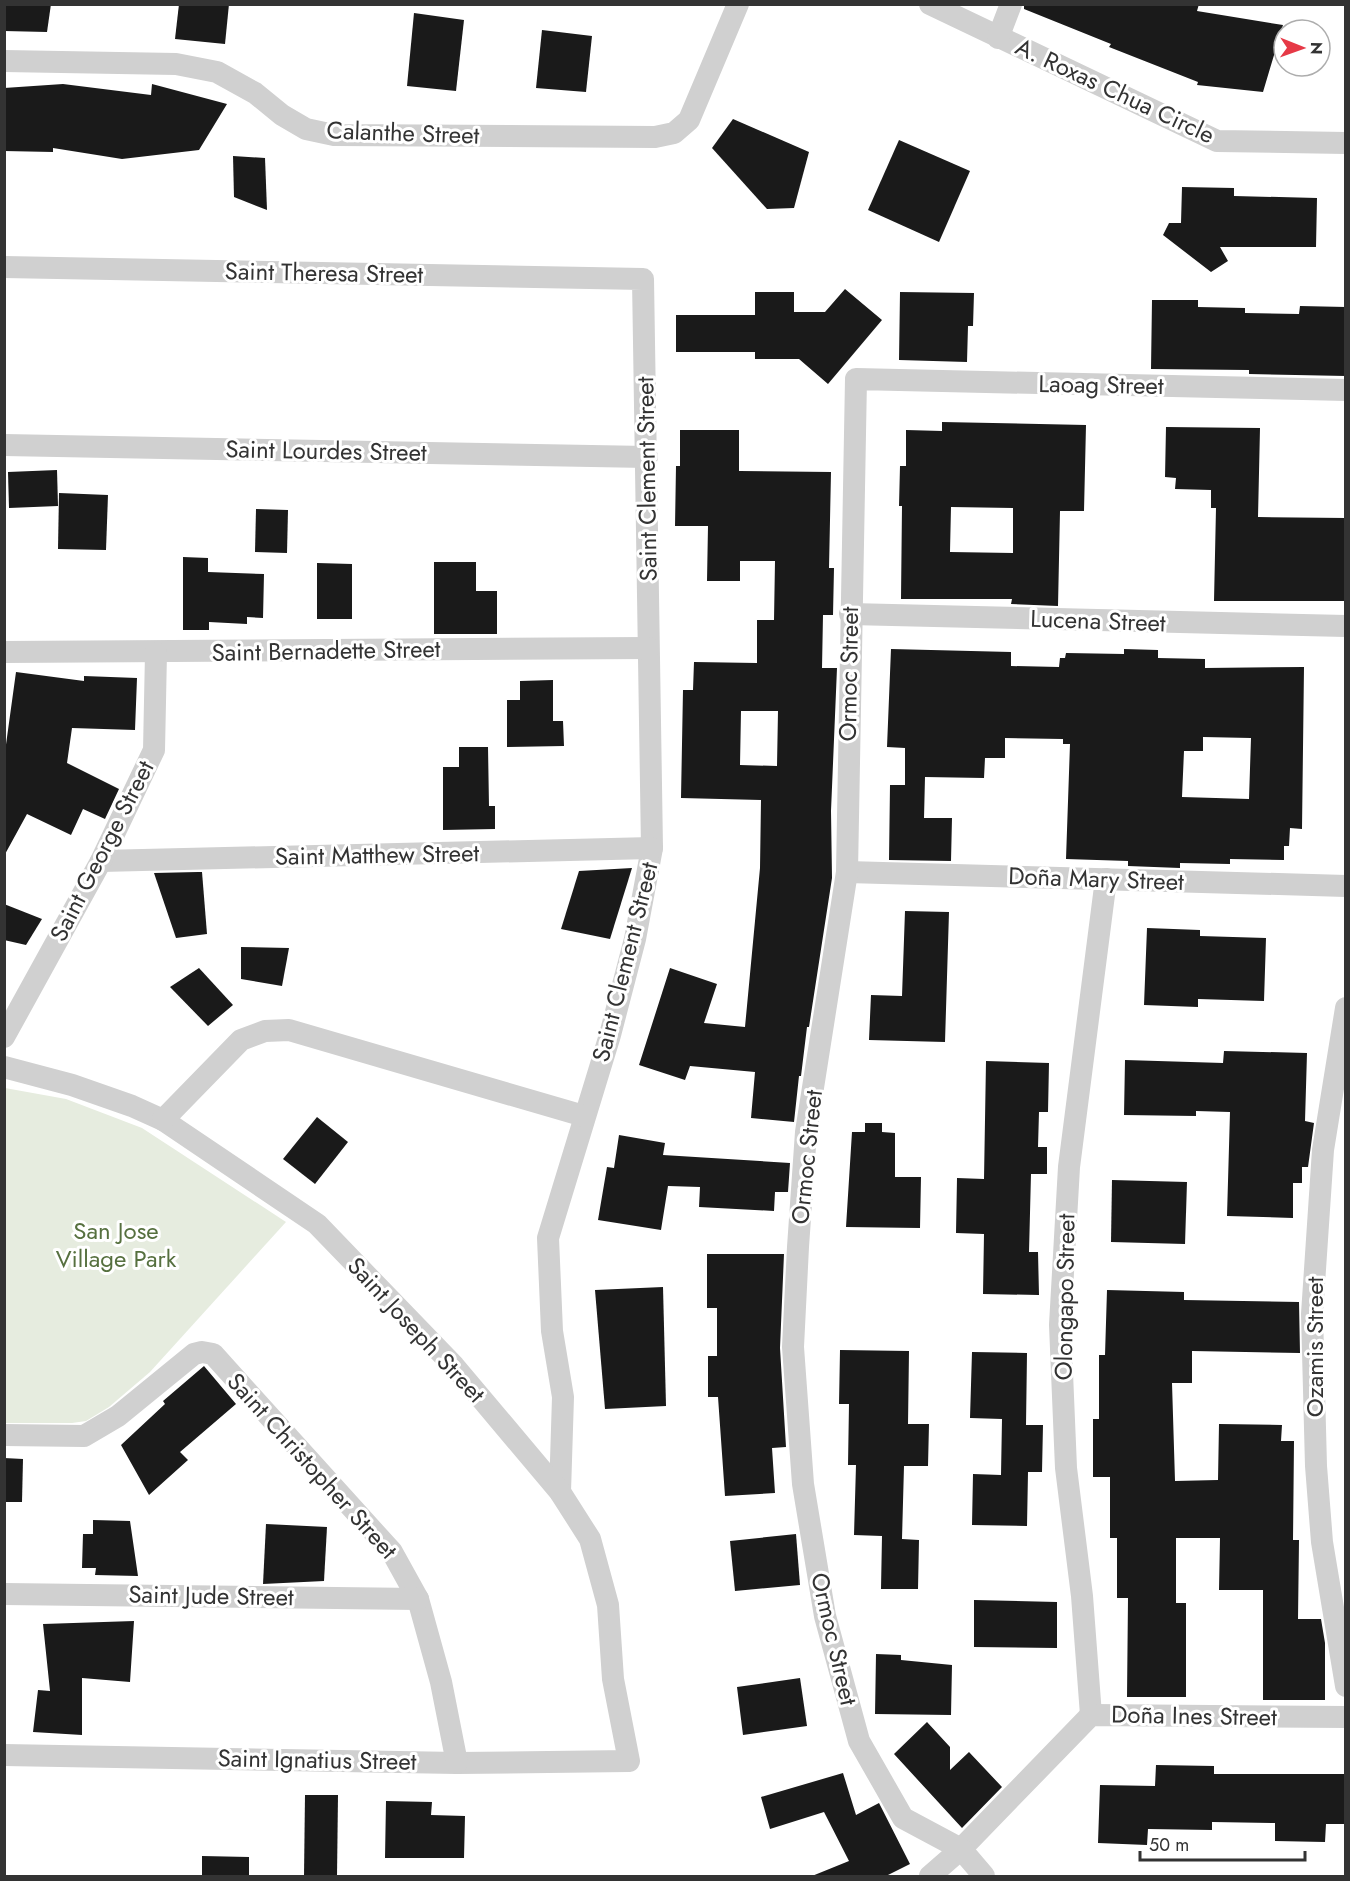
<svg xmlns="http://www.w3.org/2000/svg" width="1350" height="1881" viewBox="0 0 1350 1881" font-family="Jost,sans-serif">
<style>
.green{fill:#e6ecdf}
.building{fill:#1a1a1a;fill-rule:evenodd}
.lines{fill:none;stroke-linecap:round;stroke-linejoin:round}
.minor{stroke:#d0d0d0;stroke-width:22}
.labels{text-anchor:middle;stroke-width:6;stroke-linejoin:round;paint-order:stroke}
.street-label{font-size:24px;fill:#333;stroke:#fff}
.park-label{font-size:24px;fill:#56703f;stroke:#fff}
</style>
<rect width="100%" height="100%" fill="#fff"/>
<!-- green -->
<polygon class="green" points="5,1088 66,1099 142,1128 286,1222 150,1372 109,1407 86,1421 72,1423 5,1423"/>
<!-- building -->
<g class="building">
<polygon points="4,4 51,4 47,32 4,31"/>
<polygon points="179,4 229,4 225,44 175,39"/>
<polygon points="1024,4 1199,4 1197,11 1283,25 1263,92 1197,85 1198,82 1109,47 1111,44 1024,9"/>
<polygon points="414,13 464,20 456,91 407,86"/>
<polygon points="542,30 592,36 586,92 536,88"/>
<polygon points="63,84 151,95 152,84 227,104 199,150 122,159 53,148 53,152 4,151 4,88"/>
<polygon points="733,119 809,152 794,208 767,209 712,148"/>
<polygon points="899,140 970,171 939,242 868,210"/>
<polygon points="233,156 265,158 267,210 234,197"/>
<polygon points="1182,187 1234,188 1234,196 1317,198 1316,247 1220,247 1228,261 1211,272 1163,235 1169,223 1181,223"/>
<polygon points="845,289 882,320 828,384 799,359 755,359 755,352 676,352 676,315 755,315 755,292 794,292 794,312 825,312"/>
<polygon points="900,292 974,293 973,326 968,326 967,362 899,360"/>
<polygon points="1152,300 1198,300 1198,307 1245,308 1245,313 1299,314 1300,306 1346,307 1346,376 1249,374 1249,370 1151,369"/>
<path d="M942,422l144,3 -2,86h-24l-2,95 -47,-2 1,-5h-111l1,-93h-3l1,-40h6v-36l36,1zM951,507l62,1v45l-63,-1z"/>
<polygon points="1166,427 1260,428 1258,517 1346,518 1346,601 1214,601 1216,508 1211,508 1211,490 1175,489 1176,478 1165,477"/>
<path d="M680,430h59v41l92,1 -2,96h5l-1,47h-10l-1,53h15l-6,143 1,67 -23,149h-2l-6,49h-2l-5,46 -43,-4 4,-46 -65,-6 -5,14 -46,-15 31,-97 47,16 -13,39 41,4 15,-159 1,-68 -80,-2 2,-108h10l1,-28 63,1v-43h17l1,-59h-35v20h-33l1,-55h-33l1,-60h4zM741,711h37l-1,55 -37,-1z"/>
<polygon points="57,470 58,506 9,508 8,472"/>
<polygon points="59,493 108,495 106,550 58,549"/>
<polygon points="256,509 288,510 287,553 255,552"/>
<polygon points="183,557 208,558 208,572 264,574 263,618 247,617 247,624 209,622 209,630 183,630"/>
<polygon points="434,562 476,562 476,591 497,591 497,634 434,634"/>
<polygon points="317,563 352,564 352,619 317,619"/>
<path d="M891,649l120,3v14l48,1 1,-9h5l1,-5 58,1v-5l34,1v8l47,1v9l99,-1 -2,162 -12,-1 -1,18h-5v14l-54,-1v5l-50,-1v5l-52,-2v-5l-62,-2 4,-115h-7v-5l-58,-1v20h-20l-1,20 -59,-1 -1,41h28l-1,43 -62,-1 1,-75h15v-37l-18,-1zM1203,737l48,1 -2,61 -67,-2 2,-46h19z"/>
<polygon points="16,672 84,681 84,676 137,678 135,730 72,728 67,763 119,789 105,819 83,809 71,835 27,814 4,856 4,759"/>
<polygon points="553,680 553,721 563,721 564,746 507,747 507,700 520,700 520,681"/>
<polygon points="459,747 488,747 489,806 495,806 495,829 443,830 443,767 459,767"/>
<polygon points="632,868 610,939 561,929 579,871"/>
<polygon points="198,872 202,872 207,934 176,938 154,873"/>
<polygon points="4,904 42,919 26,945 4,940"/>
<polygon points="905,911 949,912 945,1042 869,1040 871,995 902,996"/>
<polygon points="1147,928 1200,930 1200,936 1266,938 1264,1001 1198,999 1198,1007 1144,1005"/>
<polygon points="241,947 289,948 282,986 241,979"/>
<polygon points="199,968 233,1005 208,1026 170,987"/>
<polygon points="1224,1051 1307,1053 1305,1121 1314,1123 1308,1167 1302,1167 1302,1183 1293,1183 1293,1218 1227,1216 1230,1112 1196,1111 1196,1116 1124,1115 1125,1060 1223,1063"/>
<polygon points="986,1061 1049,1063 1048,1112 1039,1112 1038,1147 1047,1147 1047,1174 1031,1174 1029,1252 1038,1252 1039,1295 983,1294 984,1234 956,1233 957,1178 984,1179"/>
<polygon points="317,1117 348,1142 315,1184 283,1159"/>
<polygon points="865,1123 882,1123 882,1132 895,1133 895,1177 921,1177 920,1228 846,1227 852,1132 865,1132"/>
<polygon points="619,1135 665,1143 663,1155 790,1163 788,1192 775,1192 774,1211 699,1207 700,1187 668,1186 661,1230 598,1220 607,1167 614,1168"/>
<polygon points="1112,1180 1187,1182 1185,1244 1111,1242"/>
<polygon points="707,1254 784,1254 780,1348 786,1447 772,1448 775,1493 725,1496 718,1397 708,1397 708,1356 717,1356 717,1308 707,1308"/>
<polygon points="663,1287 666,1406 605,1409 595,1290"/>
<polygon points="1107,1290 1184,1292 1184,1300 1299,1302 1300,1353 1192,1351 1192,1383 1172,1383 1175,1481 1218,1480 1219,1424 1282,1425 1281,1441 1294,1441 1293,1540 1299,1540 1298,1619 1321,1619 1325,1643 1325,1700 1263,1700 1263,1590 1219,1590 1220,1538 1176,1538 1176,1603 1186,1603 1186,1697 1127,1697 1128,1598 1117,1598 1117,1538 1110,1538 1110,1477 1093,1477 1093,1419 1099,1419 1099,1355 1105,1355"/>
<polygon points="840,1350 909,1351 908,1424 929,1424 928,1466 904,1466 902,1539 919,1540 918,1589 881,1589 882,1536 854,1535 856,1465 848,1465 849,1404 839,1404"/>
<polygon points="972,1352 1027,1353 1026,1425 1043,1425 1042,1472 1028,1472 1027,1526 972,1525 973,1474 1001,1475 1002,1419 970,1418"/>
<polygon points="204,1366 236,1404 180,1452 188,1460 149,1495 121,1445 165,1404 163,1401"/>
<polygon points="4,1458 23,1459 22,1502 4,1502"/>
<polygon points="93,1520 130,1521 138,1576 95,1575 96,1568 82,1568 83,1534 93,1534"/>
<polygon points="266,1524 327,1527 324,1581 263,1584"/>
<polygon points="796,1534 800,1585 735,1591 730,1541"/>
<polygon points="974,1600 1057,1602 1057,1648 974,1647"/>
<polygon points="134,1621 130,1682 82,1678 82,1735 33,1732 38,1690 50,1691 43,1624"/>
<polygon points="876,1654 901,1655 901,1660 952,1665 951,1715 875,1714"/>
<polygon points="800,1678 807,1726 743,1735 737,1687"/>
<polygon points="927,1722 950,1747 950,1770 969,1752 1002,1787 962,1828 894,1754"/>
<polygon points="1156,1765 1214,1766 1214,1774 1346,1774 1346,1824 1326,1824 1325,1842 1275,1841 1275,1823 1212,1822 1212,1830 1148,1829 1147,1845 1098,1843 1100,1785 1155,1786"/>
<polygon points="843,1773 856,1815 879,1803 910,1864 886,1876 812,1876 849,1861 824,1812 770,1829 761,1797"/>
<polygon points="305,1795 338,1795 337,1876 304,1876"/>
<polygon points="386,1801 432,1802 431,1815 465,1816 464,1858 385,1858"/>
<polygon points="202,1856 249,1857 249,1876 202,1876"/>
</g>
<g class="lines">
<!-- minor -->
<g class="minor">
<polyline points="930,4 1217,141 1346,143"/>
<polyline points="998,38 1011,4"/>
<polyline points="4,61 176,64 217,72 255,93 282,115 306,129 334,135 655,137 674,133 689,120 738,4"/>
<polyline points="4,267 643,279 652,848 635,939 610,1035 548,1238 552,1331 563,1397 560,1492"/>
<polyline points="4,445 647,457"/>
<polyline points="850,614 1346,626"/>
<polyline points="4,652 648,648"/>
<polyline points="101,861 652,848"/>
<polyline points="847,872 1346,886"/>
<polyline points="1346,1008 1323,1150 1312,1314 1316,1466 1322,1542 1346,1686"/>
<polyline points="4,1037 101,861 154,750 156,653"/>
<polyline points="4,1067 72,1085 132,1106 163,1120 317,1224 454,1366 560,1492 590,1539 608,1605 613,1679 629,1761 457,1763 4,1755"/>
<polyline points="163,1120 241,1040 265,1031 289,1030 584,1116"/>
<polyline points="4,1435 84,1436 118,1416 194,1354 202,1352 213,1354 392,1552 418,1599 441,1682 457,1763"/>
<polyline points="4,1594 418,1599"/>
<polyline points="1091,1715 1082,1596 1066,1468 1060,1325 1069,1167 1106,879"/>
<polyline points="930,1876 961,1849 1091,1715 1346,1717"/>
<polyline points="984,1876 961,1849 903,1818 859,1741 825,1616 803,1484 793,1347 798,1247 806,1132 847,872 856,379 1346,390"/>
</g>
</g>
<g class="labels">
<!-- street labels -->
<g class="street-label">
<text transform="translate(1115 91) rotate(25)" y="8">A. Roxas Chua Circle</text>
<text transform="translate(403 133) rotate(2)" y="8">Calanthe Street</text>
<text transform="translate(324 273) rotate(1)" y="8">Saint Theresa Street</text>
<text transform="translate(1101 385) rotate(1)" y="8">Laoag Street</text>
<text transform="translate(326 451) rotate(1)" y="8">Saint Lourdes Street</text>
<text transform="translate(647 479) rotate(-91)" y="8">Saint Clement Street</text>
<text transform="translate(1098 621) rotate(2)" y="8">Lucena Street</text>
<text transform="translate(326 651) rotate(-1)" y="8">Saint Bernadette Street</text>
<text transform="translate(849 674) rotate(-89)" y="8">Ormoc Street</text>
<text transform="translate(102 851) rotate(-63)" y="8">Saint George Street</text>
<text transform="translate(377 855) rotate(-1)" y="8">Saint Matthew Street</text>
<text transform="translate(1096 879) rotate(2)" y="8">Doña Mary Street</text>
<text transform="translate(625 962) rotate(-76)" y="8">Saint Clement Street</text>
<text transform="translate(807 1157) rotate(-84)" y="8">Ormoc Street</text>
<text transform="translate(1065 1297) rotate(-89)" y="8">Olongapo Street</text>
<text transform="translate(416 1330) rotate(47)" y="8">Saint Joseph Street</text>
<text transform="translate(1315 1347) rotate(-90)" y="8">Ozamis Street</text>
<text transform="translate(312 1466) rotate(48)" y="8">Saint Christopher Street</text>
<text transform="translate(211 1596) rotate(1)" y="8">Saint Jude Street</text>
<text transform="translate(834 1639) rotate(77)" y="8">Ormoc Street</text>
<text transform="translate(1194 1716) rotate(1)" y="8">Doña Ines Street</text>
<text transform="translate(317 1760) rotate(1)" y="8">Saint Ignatius Street</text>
</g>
<!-- park labels -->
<g class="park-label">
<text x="116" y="1239">San Jose<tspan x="116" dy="28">Village Park</tspan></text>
</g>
</g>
<!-- border -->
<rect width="1350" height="1881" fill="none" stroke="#333333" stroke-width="12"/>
<!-- north arrow -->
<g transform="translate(1302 48) rotate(91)"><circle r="28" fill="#ffffff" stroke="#adadad" stroke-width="1.5"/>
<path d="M0-4.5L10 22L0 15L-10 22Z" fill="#e63946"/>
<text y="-9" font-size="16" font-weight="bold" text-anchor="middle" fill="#333333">N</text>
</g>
<!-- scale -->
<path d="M1140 1851v9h165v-9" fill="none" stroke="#333333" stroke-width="3"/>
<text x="1149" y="1851" font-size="18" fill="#333333" stroke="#ffffff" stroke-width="4.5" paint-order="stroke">50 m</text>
</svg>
